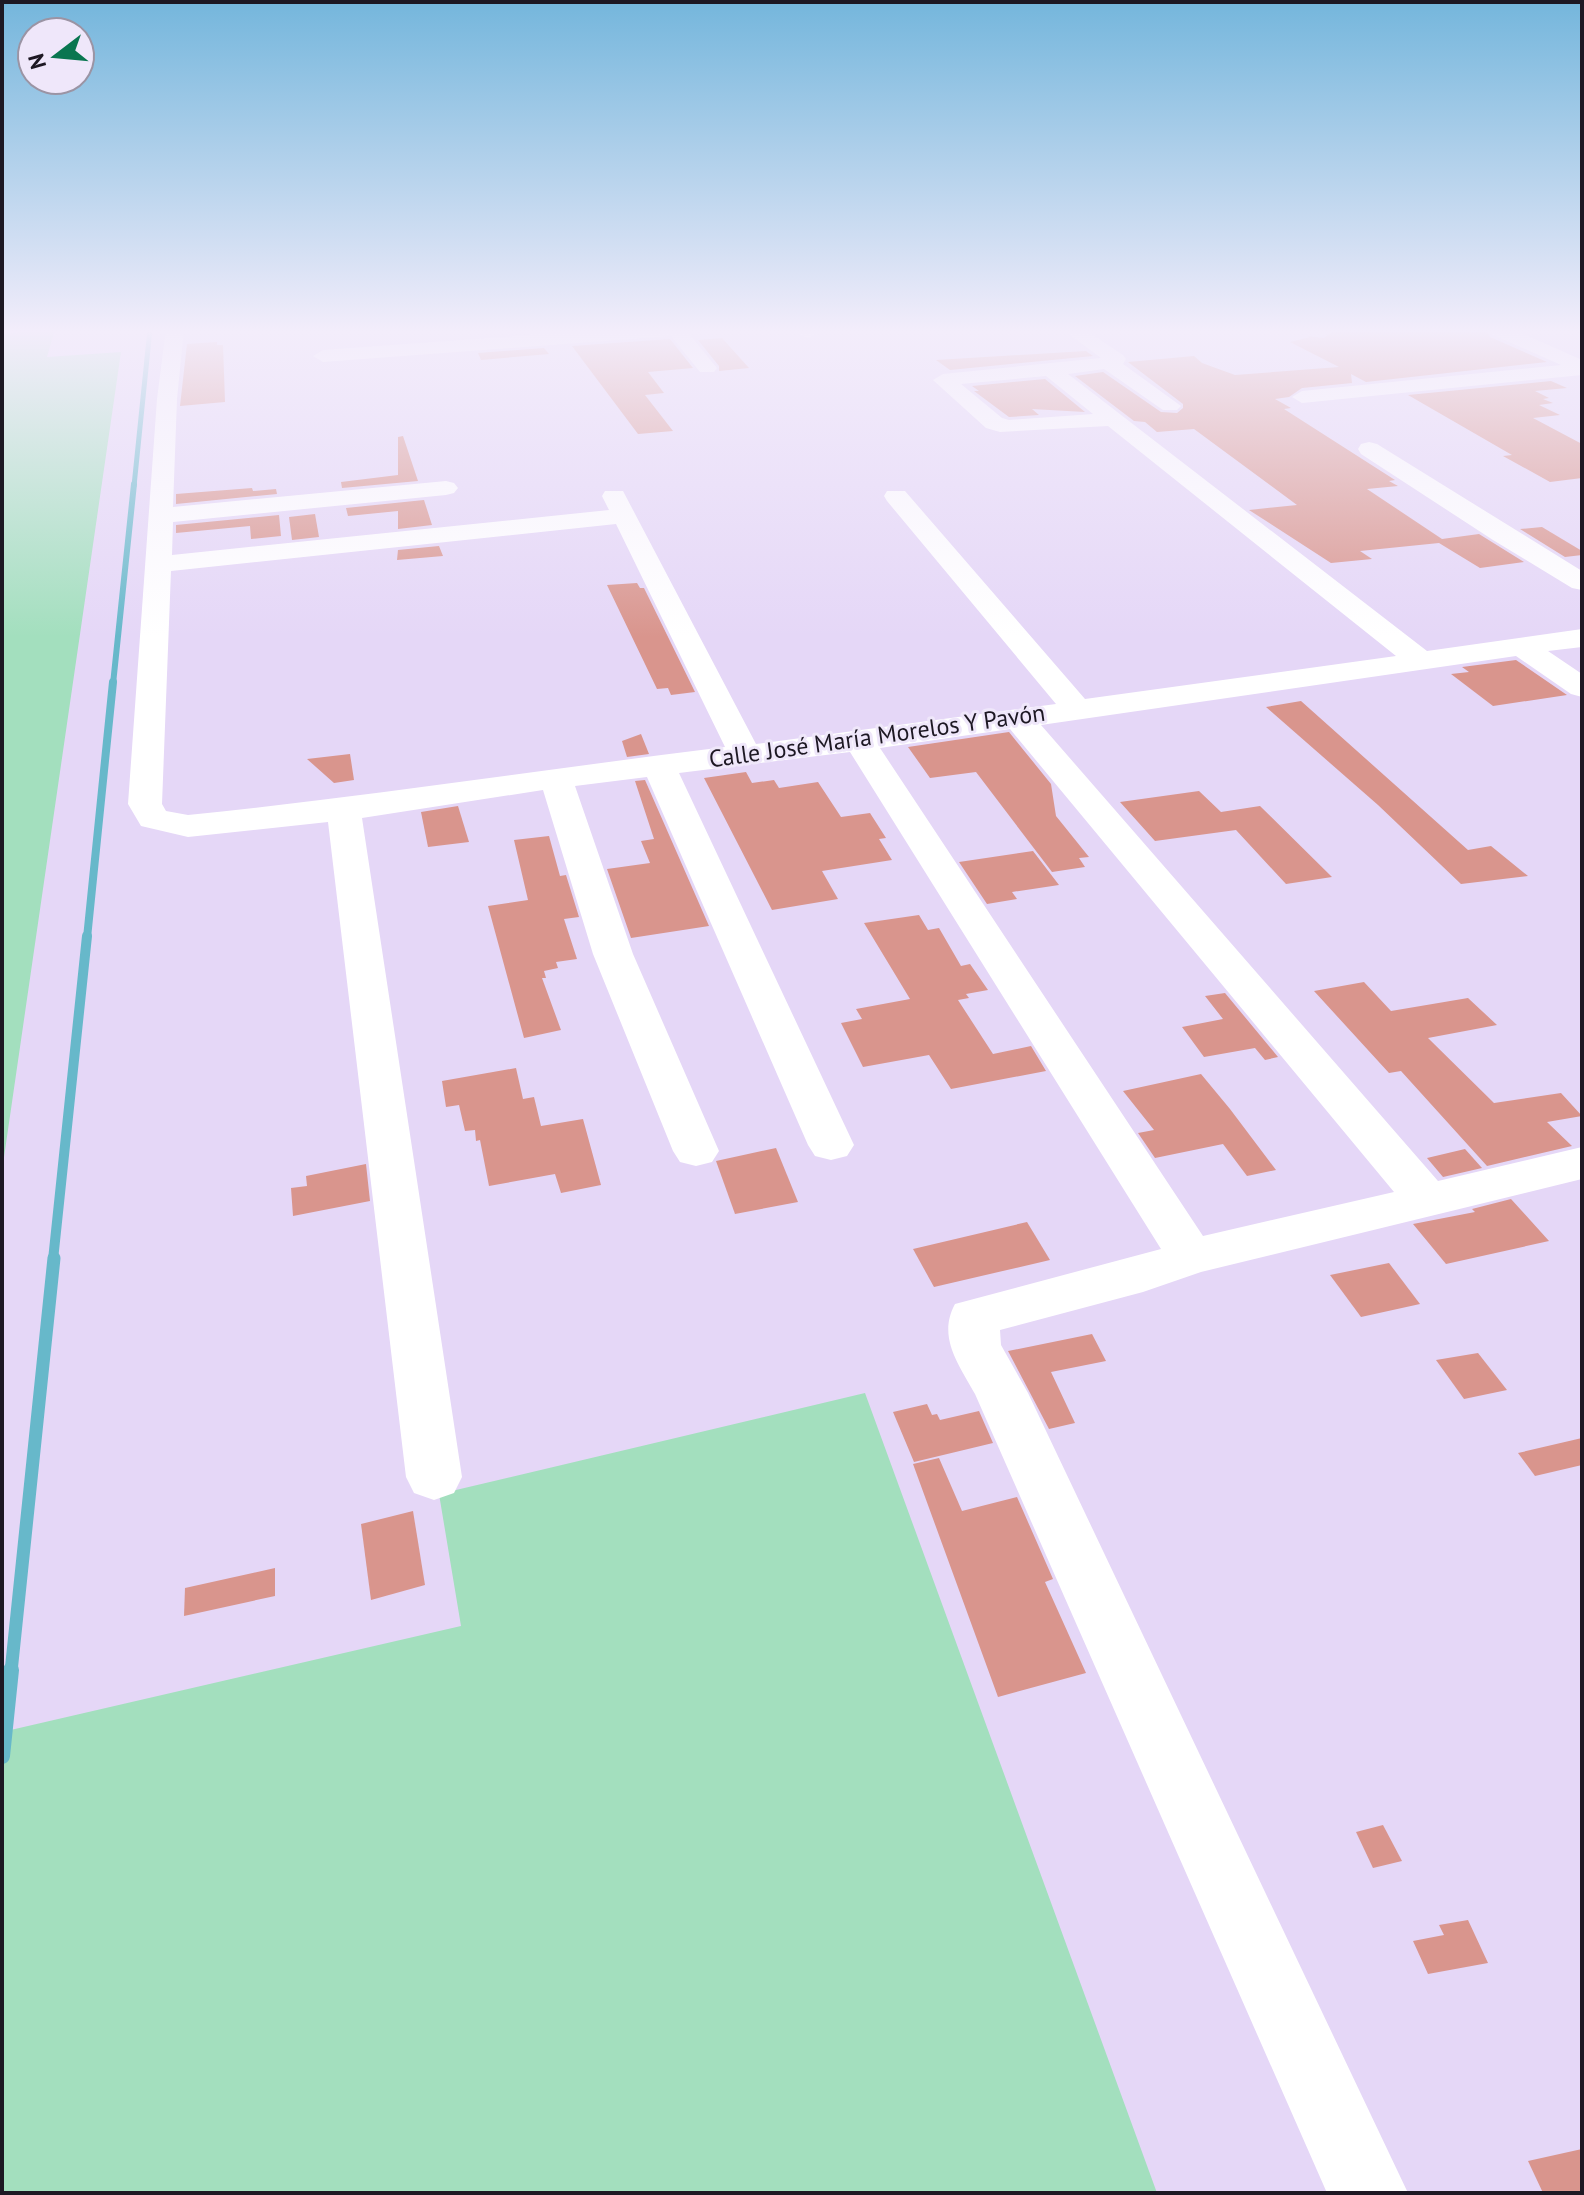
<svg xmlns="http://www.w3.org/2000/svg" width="1584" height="2195" viewBox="0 0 1584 2195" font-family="'PT Sans',sans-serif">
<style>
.green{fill:#a3dfbe}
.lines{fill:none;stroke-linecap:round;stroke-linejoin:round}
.stream-far5{stroke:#67b8ca;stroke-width:5}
.stream-far4{stroke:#67b8ca;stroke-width:6}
.stream-far3{stroke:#67b8ca;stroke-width:8}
.stream-far2{stroke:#67b8ca;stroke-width:10}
.stream-far1{stroke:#67b8ca;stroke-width:13}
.stream{stroke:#67b8ca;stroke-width:16}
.building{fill:#d9958d}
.minor{fill:#fff;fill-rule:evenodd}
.labels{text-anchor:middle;stroke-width:6;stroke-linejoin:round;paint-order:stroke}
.far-street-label{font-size:24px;fill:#1d1823;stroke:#efe7fa}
</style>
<rect width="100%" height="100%" fill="#e5d7f7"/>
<!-- green -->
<g class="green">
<polygon points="55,329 47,357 121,352 2,1171 2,334"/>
<polygon points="865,1393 1157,2193 2,2193 2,1732 461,1626 439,1494"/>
</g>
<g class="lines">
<!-- stream-far5 -->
<polyline class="stream-far5" points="134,486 150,329"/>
<!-- stream-far4 -->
<polyline class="stream-far4" points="113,684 134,484"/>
<!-- stream-far3 -->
<polyline class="stream-far3" points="87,938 113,682"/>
<!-- stream-far2 -->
<polyline class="stream-far2" points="53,1260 87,936"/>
<!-- stream-far1 -->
<polyline class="stream-far1" points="11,1672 54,1258"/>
<!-- stream -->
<polyline class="stream" points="2,1756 11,1670"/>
</g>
<!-- building -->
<g class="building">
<polygon points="1373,329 1486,329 1490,337 1547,362 1366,382 1351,374 1352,383 1302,388 1289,397 1275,399 1291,408 1284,409 1395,480 1389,481 1398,486 1367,489 1442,539 1479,534 1524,562 1480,568 1439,543 1360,551 1372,559 1331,563 1249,510 1297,505 1194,429 1157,432 1145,422 1134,421 1075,376 1103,372 1161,412 1177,413 1183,408 1183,404 1128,362 1194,356 1202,363 1235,375 1339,367 1290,342 1310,337 1307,336 1324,338 1332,332"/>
<polygon points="722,338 749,368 719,371 719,366 698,340"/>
<polygon points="670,339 693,368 648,372 664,393 645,395 673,431 638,434 572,346"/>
<polygon points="217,342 217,345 223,345 225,402 180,406 187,344"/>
<polygon points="544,348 549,354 481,360 478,353"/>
<polygon points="1086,351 1093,356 950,370 936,360"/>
<polygon points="1045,379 1085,412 1032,409 1039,415 1009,417 974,391 979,391 972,386"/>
<polygon points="1551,381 1567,388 1535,391 1549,398 1543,399 1553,403 1539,405 1560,415 1533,418 1582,444 1582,478 1550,482 1503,456 1512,455 1408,395"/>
<polygon points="403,436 418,481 342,488 341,482 398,475 398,437"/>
<polygon points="252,488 253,491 276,489 277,494 176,504 176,494"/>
<polygon points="424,500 432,525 398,529 398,511 348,516 346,508"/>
<polygon points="315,514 319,537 292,540 289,517"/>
<polygon points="279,515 281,536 251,539 250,526 176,533 176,525"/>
<polygon points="1542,527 1582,551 1582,555 1565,557 1520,529"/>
<polygon points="439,546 443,556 397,560 398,550"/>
<polygon points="637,583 640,588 644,588 695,692 671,695 668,688 657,689 607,585"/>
<polygon points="1516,660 1567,695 1493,706 1451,674 1469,672 1462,667"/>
<polygon points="1301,701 1468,850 1491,846 1528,876 1461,884 1378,805 1266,707"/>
<polygon points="1009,732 1051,784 1056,816 1089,857 1079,858 1085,867 1052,872 976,772 930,778 908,747"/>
<polygon points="641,734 649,754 627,757 622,741"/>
<polygon points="350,754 354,780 334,783 307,759"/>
<polygon points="746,772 752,783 774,780 779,788 818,782 841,817 870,813 886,838 879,839 892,860 822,871 838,899 772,910 704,778"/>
<polygon points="645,780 709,926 631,938 607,869 650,863 641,841 654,839 635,781"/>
<polygon points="1199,791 1221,812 1260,806 1332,877 1286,884 1236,830 1155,841 1120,802"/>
<polygon points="458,806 469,842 428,847 421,812"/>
<polygon points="549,836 560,876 566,875 579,917 564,919 577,959 556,962 558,968 544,971 546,978 542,978 561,1030 524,1038 488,906 528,900 514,840"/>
<polygon points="1033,851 1059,885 1012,892 1017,899 987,904 959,862"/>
<polygon points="919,915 928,930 939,928 961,966 970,964 988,990 966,994 969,998 958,1000 993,1054 1031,1046 1046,1071 951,1089 929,1055 863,1067 841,1023 862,1019 856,1009 910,999 864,923"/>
<polygon points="1364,982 1391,1011 1468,998 1497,1025 1428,1038 1494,1103 1561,1093 1582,1116 1547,1122 1572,1146 1487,1166 1401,1071 1389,1073 1314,991"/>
<polygon points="1225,993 1278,1057 1265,1060 1255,1048 1204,1057 1182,1027 1223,1019 1205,996"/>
<polygon points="516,1068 523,1099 534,1097 541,1126 583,1119 601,1185 561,1193 555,1174 489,1186 480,1140 476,1141 475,1130 465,1131 459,1105 446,1107 442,1081"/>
<polygon points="1201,1074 1230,1109 1276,1170 1247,1176 1223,1144 1155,1158 1138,1133 1154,1130 1123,1091"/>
<polygon points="776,1148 798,1202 735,1214 716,1161"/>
<polygon points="1465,1149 1482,1168 1443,1177 1427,1158"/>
<polygon points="366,1164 370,1201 293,1216 291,1188 307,1186 306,1176"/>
<polygon points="1511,1199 1549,1241 1446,1264 1413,1224 1475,1212 1472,1209"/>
<polygon points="1027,1222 1050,1260 934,1287 913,1249"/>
<polygon points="1389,1263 1420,1304 1361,1317 1330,1275"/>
<polygon points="1092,1334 1106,1361 1051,1372 1075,1423 1049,1429 1008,1351"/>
<polygon points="1478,1353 1507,1390 1464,1399 1436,1360"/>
<polygon points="927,1404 932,1415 937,1414 940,1420 979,1411 993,1443 914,1462 893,1412"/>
<polygon points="1582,1438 1582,1465 1535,1476 1518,1453"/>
<polygon points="939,1458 962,1511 1017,1497 1053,1579 1045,1582 1086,1673 998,1697 913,1464"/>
<polygon points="413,1511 425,1585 371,1600 361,1524"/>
<polygon points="275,1568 275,1596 184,1616 185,1588"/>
<polygon points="1383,1825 1402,1861 1373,1868 1356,1832"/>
<polygon points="1468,1920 1488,1963 1428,1974 1413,1941 1444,1935 1439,1925"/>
<polygon points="1582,2149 1582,2193 1543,2193 1528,2161"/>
</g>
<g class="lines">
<!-- minor -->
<g class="minor">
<path d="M166,329h18l-7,70 -4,108 273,-26 8,2 4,5 -4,5 -8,2 -273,27 -1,33 437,-45 -7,-14 3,-5h18l133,253 300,-40 -169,-203 -3,-5 3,-5h18l180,208 311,-43 -288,-230 -108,6 -14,-4 -53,-48 10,-6 158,-16 -39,-29h22l39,26 3,4 -3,5 58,42 -4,4h-14l-59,-41 -36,5 359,277 155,-22v18l-34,4 34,23v23l-11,-3 -55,-38 -475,69 397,456 144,-34v32l-381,93 -58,20 -143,38 1,15 27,48 380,800h-81l-352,-799c-16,-29 -38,-57 -20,-90l206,-55 -311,-497 -171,21 175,372 -7,11 -16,4 -16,-4 -7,-11 -161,-368 -72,9 58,168 86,197 -7,11 -16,4 -16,-4 -7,-11 -80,-197 -50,-164 -181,28 100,659 -8,16 -20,7 -20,-7 -8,-16 -78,-655 -140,15 -47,-11 -13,-22 29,-405zM1046,376l47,38 -84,6 -7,-2 -41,-34zM616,524l109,223c-179,22 -357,50 -537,68l-22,-4 -4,-7 9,-233zM1010,729l384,463 -191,44 -323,-488z"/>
<polygon points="528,329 546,329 549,334 610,329 685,329 717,368 714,372 700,372 671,336 323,362 313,356 323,350 530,335"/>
<polygon points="797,329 816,329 818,332 809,338 802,336"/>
<polygon points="1312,329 1331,329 1322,335"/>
<polygon points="1489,329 1512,329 1582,360 1582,375 1302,403 1292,397 1302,391 1561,365 1491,334"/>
<polygon points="1369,442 1377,444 1582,571 1582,590 1572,588 1493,540 1361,454 1358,449 1361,444"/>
</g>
</g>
<!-- sky -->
<linearGradient id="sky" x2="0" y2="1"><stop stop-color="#74b6dc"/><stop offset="0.52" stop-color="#f3edfb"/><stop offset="1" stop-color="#f3edfb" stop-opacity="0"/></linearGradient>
<rect width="1584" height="637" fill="url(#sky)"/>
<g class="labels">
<!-- far-street labels -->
<g class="far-street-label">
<text transform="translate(877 736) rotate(-8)" y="8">Calle José María Morelos Y Pavón</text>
</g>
</g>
<!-- border -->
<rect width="1584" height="2195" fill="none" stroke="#1d1823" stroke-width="8"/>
<!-- north arrow -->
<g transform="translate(56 56) rotate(254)"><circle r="38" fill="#efe7fa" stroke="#9b94a4" stroke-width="2"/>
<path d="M0-6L14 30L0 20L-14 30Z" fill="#097650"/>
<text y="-12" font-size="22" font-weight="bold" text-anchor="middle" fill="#1d1823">N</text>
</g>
</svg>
